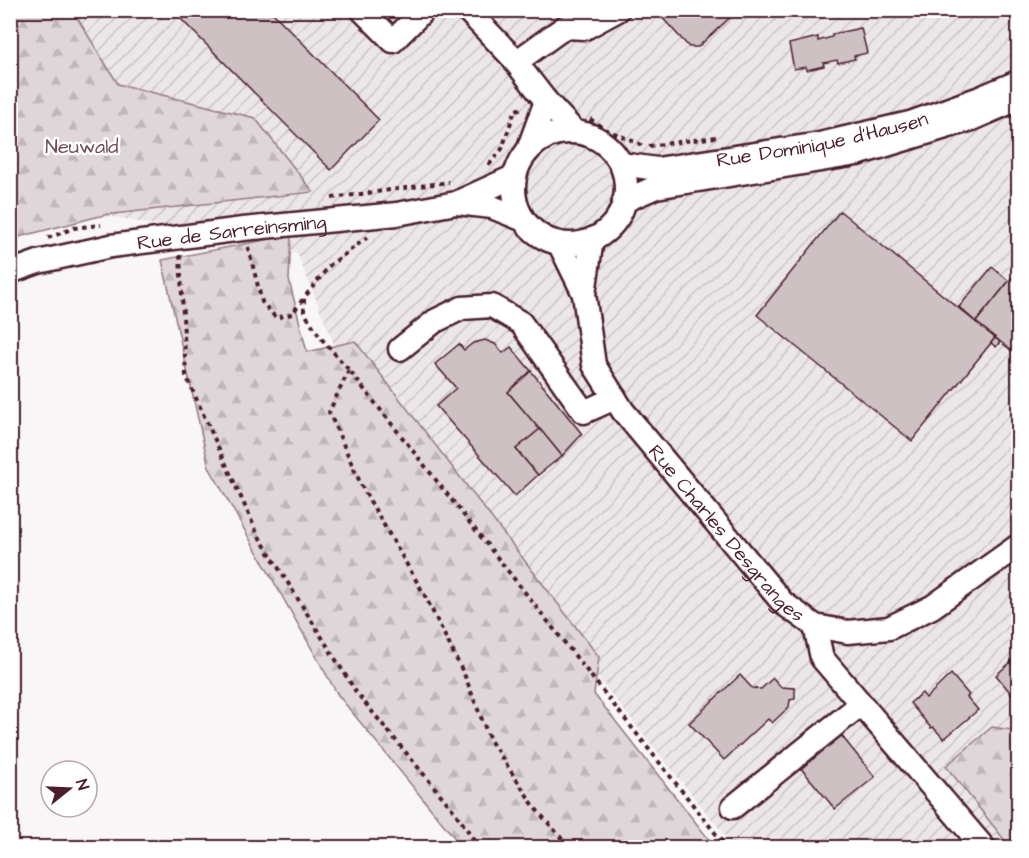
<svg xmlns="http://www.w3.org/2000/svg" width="1029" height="858" viewBox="0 0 1029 858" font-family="'Architects Daughter',sans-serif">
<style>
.industrial{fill:url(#industrial-furrows)}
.forest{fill:url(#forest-firs);stroke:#947a82;stroke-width:1.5}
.building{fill:#cdc1c4;stroke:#4a1f2b;stroke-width:1.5}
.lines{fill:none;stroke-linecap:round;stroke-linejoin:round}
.minor-casing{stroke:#4a1f2b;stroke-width:27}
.path{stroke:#4a1f2b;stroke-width:4;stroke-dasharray:4.5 4.5;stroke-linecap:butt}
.minor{stroke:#fff;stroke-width:22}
.labels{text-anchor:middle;stroke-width:5;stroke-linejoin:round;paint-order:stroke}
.street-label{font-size:20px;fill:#4a1f2b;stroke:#fff}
.park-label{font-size:20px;fill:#6f4d56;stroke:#fff}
</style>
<defs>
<pattern id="industrial-furrows" width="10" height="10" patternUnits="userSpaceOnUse" patternTransform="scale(1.5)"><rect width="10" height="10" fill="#ebe6e8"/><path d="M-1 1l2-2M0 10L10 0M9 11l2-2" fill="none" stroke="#cbc5c7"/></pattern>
<pattern id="forest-firs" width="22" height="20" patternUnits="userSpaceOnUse" patternTransform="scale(1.5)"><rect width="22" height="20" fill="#ded6d9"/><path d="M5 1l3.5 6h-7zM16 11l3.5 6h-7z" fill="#c0b7ba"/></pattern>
</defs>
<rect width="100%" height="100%" fill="#f8f6f7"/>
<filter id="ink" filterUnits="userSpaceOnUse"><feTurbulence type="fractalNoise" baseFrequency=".0167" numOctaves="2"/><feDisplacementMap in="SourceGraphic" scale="12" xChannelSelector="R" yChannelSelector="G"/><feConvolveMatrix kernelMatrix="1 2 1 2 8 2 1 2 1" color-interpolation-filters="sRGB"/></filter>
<g filter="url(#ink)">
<!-- industrial -->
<polygon class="industrial" points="73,11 1018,11 1018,731 992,727 946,766 1010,847 734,847 338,354 297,253 104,215 312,192 255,118 118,84"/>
<!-- forest -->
<g class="forest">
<polygon points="11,10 73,11 118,84 255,118 313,192 104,215 11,239"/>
<polygon points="291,235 289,280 307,352 355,341 599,657 594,694 715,847 462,847 338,695 209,467 162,260"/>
<polygon points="992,727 1018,731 1018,847 1010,847 946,766"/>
</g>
<!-- building -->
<g class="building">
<polygon points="172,10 270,10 379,120 331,170"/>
<polygon points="661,10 736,10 737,11 698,47 689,47 658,13"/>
<polygon points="861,28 867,53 854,56 855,59 838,63 837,60 823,63 824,66 807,70 806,67 794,69 789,44 818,37 818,41 832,37 832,34"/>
<polygon points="840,211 995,338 912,441 757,315"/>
<polygon points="1018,253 1018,268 1011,262"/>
<polygon points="992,267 1009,281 976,322 959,307"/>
<polygon points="1018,270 1018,356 976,322"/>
<polygon points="995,338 1000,342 996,347 991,343"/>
<polygon points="485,340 495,344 503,353 511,347 531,371 508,392 540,429 516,449 538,475 515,496 436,406 456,388 435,364 459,344 464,350 473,343"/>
<polygon points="531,371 582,434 562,456 508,392"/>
<polygon points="540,429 562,456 538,475 516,449"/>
<polygon points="1018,656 1018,702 996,675"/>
<polygon points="951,674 969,695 967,697 978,710 944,739 933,727 931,728 910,703 922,693 926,698"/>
<polygon points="740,675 752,688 761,689 773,678 781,687 795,688 795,699 790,700 789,707 772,723 768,719 724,760 689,723"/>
<polygon points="840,734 875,777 835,809 800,767"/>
</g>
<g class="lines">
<!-- minor casing -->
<g class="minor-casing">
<g id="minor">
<polyline points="362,10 393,41 424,10"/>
<polyline points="467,10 511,56 546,101 574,131"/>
<polyline points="516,62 565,27 585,28 618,10"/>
<circle cx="570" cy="188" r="56"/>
<polyline points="528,150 546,101"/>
<path id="s1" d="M621,164l36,5 163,-25 90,-21 70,-25 38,-16"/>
<polyline points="624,201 656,187 857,154 972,119 1018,99"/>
<polyline points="457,203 492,207 524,220"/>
<path id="s2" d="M592,239l-8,55 10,71 29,46 160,192 32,23 33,6 41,-4 43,-21 86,-61"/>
<polyline points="559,243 584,294"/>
<path id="s3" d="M10,272l28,-10 73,-16 132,-17 154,-15 59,-11 59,-27"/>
<polyline points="400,349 435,321 462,308 492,306 521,323 584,412 615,398"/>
<polyline points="815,626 822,658 984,848"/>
<polyline points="733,807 861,704"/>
</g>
</g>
<!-- path -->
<g class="path">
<polyline points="590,119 607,130 642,145"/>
<polyline points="649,146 716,137"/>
<polyline points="489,165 502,149 515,110 523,108"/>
<polyline points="332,198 449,182"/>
<polyline points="368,237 330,265 304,298 304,312 320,337 349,370 727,848"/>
<polyline points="48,238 74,228 101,225"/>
<polyline points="248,247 262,302 276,318 292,314 303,299"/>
<polyline points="180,255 186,376 258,535 356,692 454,811 480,848"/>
<polyline points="349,370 329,412 363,489 424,594 464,674 490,740 536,809 570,848"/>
</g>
<!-- minor -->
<use href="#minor" class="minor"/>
</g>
</g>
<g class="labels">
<!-- street labels -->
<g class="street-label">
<text dy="7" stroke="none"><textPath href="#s1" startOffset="204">Rue Dominique d'Hausen</textPath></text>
<text dy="7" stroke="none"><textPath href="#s3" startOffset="226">Rue de Sarreinsming</textPath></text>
<text dy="7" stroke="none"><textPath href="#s2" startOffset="342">Rue Charles Desgranges</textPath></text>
</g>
<!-- park labels -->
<g class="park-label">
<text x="82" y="153">Neuwald</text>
</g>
</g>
<!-- margin -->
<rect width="1029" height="858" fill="none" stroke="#fff" stroke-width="36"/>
<rect x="18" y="18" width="993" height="822" fill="none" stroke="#4a1f2b" stroke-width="2" filter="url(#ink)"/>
<!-- north arrow -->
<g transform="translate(69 789) rotate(72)"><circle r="28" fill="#ffffff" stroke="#b7a5aa" stroke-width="1.5"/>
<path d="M0-4.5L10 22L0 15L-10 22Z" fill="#4a1f2b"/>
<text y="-9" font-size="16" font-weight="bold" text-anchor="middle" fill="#4a1f2b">N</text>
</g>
</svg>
